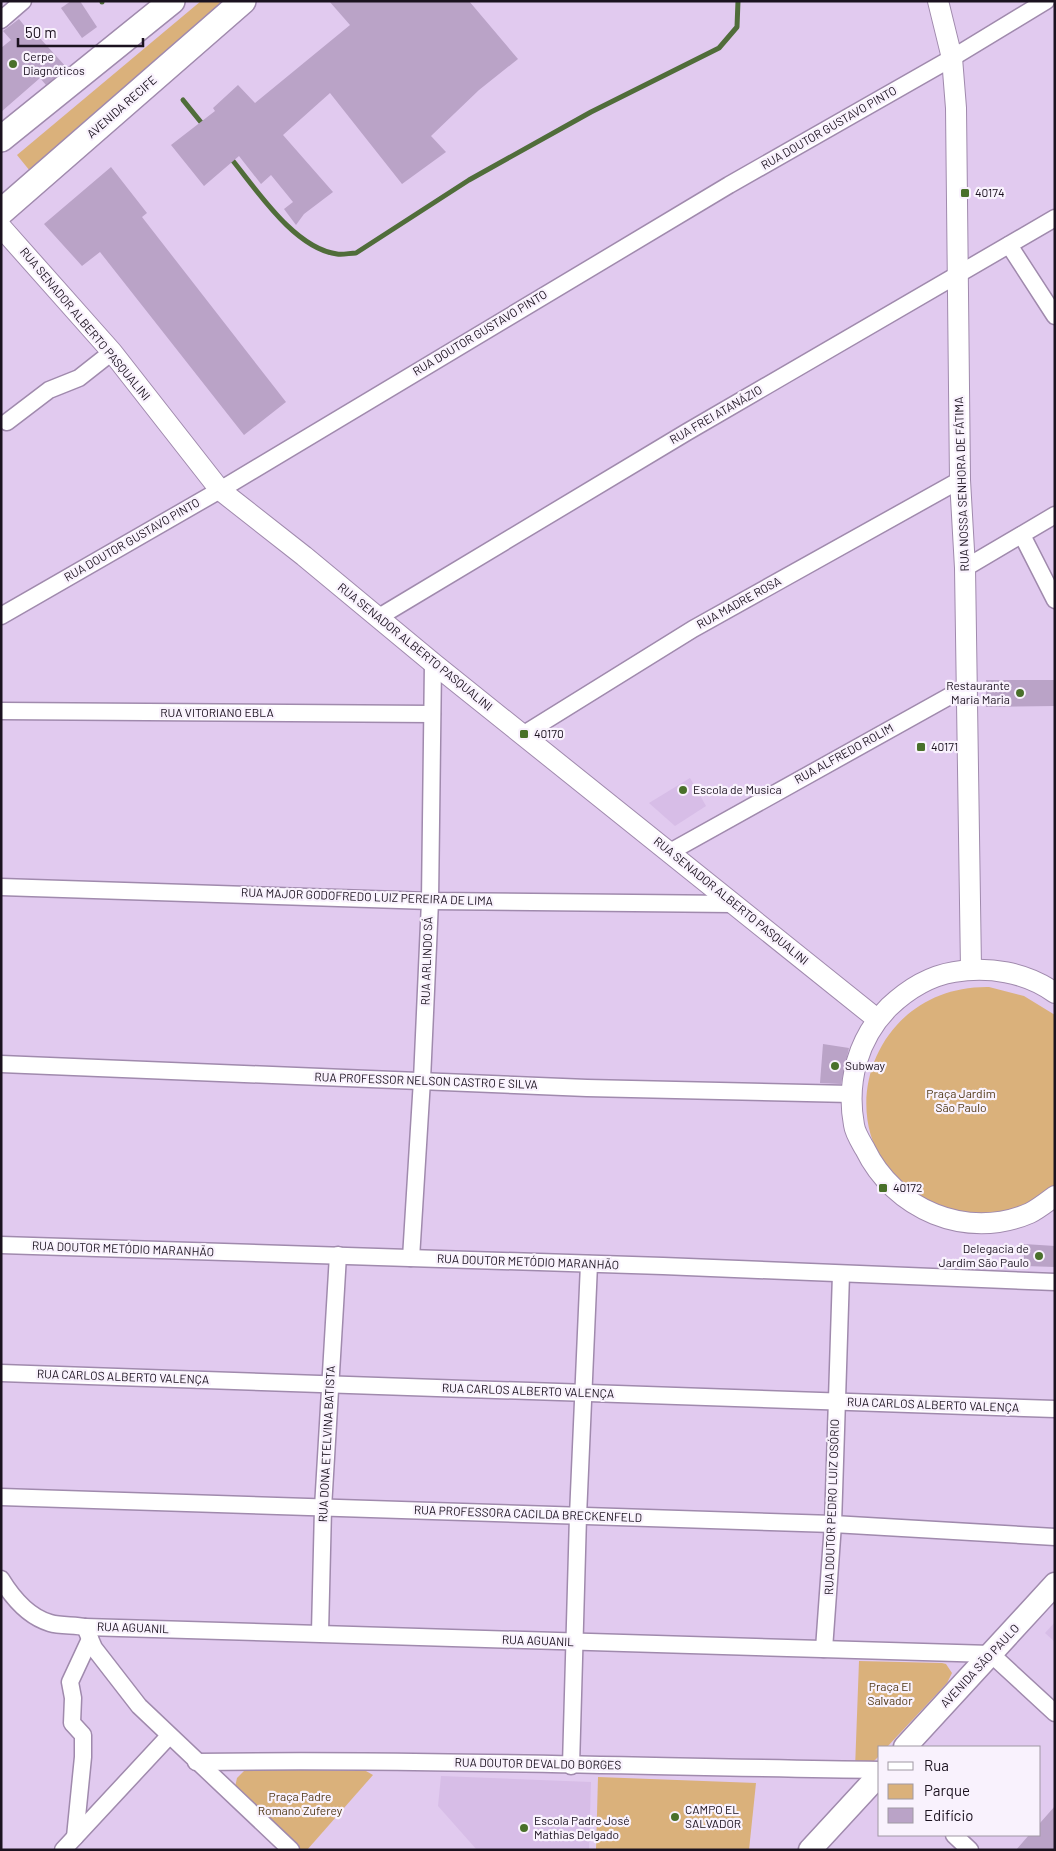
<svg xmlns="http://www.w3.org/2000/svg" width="1056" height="1851" viewBox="0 0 1056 1851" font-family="Barlow,sans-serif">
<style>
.built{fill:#d7bde7}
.green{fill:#dab17b}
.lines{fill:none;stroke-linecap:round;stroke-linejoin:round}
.stream{stroke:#506d3a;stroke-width:5}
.building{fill:#baa3c7}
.minor-casing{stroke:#a08aad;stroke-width:19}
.tertiary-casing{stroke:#a08aad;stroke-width:22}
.secondary-casing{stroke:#a08aad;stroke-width:25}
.primary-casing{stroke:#a08aad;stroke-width:28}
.minor{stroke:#fff;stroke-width:16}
.tertiary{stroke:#fff;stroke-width:20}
.secondary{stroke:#fff;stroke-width:22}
.primary{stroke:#fff;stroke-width:25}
.poi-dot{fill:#49702a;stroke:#f9f2fd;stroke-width:2}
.labels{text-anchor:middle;stroke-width:4.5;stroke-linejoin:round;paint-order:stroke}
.poi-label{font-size:12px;fill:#1b121f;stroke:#f9f2fd;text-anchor:start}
.street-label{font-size:12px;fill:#1b121f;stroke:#f9f2fd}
.park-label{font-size:12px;fill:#4e3614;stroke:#f9f2fd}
</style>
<rect width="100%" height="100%" fill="#e1caef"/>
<!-- built -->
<g class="built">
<polygon points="690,778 706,806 675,826 649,803"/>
<polygon points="1055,1622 1055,1642 1045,1633"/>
<polygon points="441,1776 591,1782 589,1850 477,1850 438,1806"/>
</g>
<!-- green -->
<g class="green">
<polygon points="201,1 228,1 30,171 17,155"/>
<path d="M989,987l35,9 31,19v172c-40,25 -67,36 -114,19 -123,-44 -85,-221 48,-219z"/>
<polygon points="859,1661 942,1663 946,1664 952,1673 947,1683 887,1747 880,1747 880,1755 867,1768 855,1769"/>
<polygon points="246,1769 366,1771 373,1775 307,1850 298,1850 235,1787 237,1778"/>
<polygon points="598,1777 756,1783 749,1850 596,1850"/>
</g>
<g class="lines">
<!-- stream -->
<g class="stream">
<polyline points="102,1 102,2"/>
<polyline points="183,100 204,126"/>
<path d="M229,156c26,31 64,92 108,98 6,1 13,-1 19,-1l113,-73 122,-68 128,-64 18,-21 1,-26"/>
</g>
</g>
<!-- building -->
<g class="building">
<polygon points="71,1 80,1 97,27 82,38 61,8"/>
<polygon points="329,1 469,1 518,59 479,90 431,136 446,152 402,184 330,93 283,135 333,192 304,214 296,225 284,209 293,202 271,175 261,184 239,156 204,186 171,145 215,111 213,108 238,85 255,103 350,25"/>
<polygon points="19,19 35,39 38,36 67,68 46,85 40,78 1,112 1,48 11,40 3,31"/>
<polygon points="111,167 147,213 142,217 286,402 244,435 100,252 82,266 44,224"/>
<polygon points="986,680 1055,680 1055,706 986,707"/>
<polygon points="823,1044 849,1048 841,1084 820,1083"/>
<polygon points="1024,1244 1055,1246 1055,1267 1024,1266"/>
<polygon points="1055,1806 1055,1850 1016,1850 1029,1835 1040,1835 1040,1823"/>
</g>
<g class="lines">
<!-- minor casing -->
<g class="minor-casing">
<g id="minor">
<polyline points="1,20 23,1"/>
<polyline points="1009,245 1055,316"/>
<polyline points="7,422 49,390 79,378 112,352"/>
<polyline points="1022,535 1055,600"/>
<polyline points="965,568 1055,515"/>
<polyline points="1,616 220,490 729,185 952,58 1046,1"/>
<polyline points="379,617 687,432 1055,218"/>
<polyline points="1,711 432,714"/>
<polyline points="524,734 693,629 960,480"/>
<polyline points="670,852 966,687"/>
<polyline points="1,887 430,901 733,904"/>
<polyline points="1,1064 587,1088 851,1094"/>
<polyline points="1,1245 663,1266 1055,1282"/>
<polyline points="411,1258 422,1080 430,901 433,663"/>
<polyline points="1,1373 1055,1409"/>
<polyline points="1,1497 833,1524 1055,1537"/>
<path d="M1,1579c11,18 28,38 49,44 10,3 24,2 35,4l906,27 64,59"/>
<polyline points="85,1627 94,1648 139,1706 291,1850"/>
<polyline points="320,1633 323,1508 338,1255"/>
<polyline points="824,1649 833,1524 841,1274"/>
<path d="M196,1762c228,-3 456,5 684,8"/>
<polyline points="571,1766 578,1516 589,1264"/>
<polyline points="954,1835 970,1850"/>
<polyline points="75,1837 83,1757 83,1735 72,1723 73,1698 70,1682 90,1639"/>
<polyline points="63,1850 169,1736"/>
</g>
</g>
<!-- tertiary casing -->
<g class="tertiary-casing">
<g id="tertiary">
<polyline points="938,1 952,58 956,108 960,480 965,568 971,969"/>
<polyline points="1,227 112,352 220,490 304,556 433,663 877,1019"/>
<path d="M1055,993c-29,-21 -67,-27 -101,-21 -25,4 -47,18 -65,35 -31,31 -43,75 -35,118 1,8 7,17 11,24 29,60 101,92 165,64 8,-4 17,-11 25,-17"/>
</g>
</g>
<!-- secondary casing -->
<g class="secondary-casing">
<g id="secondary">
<polyline points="905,1747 1055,1584"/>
<polyline points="810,1850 880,1774"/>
</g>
</g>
<!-- primary casing -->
<g class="primary-casing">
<g id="primary">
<polyline points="1,139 172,1"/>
<polyline points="1,212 243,1"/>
</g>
</g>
<!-- minor -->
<use href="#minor" class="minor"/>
<!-- tertiary -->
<use href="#tertiary" class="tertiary"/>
<!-- secondary -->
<use href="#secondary" class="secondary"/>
<!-- primary -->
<use href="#primary" class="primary"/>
</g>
<!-- markers -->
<g class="poi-dot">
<circle cx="13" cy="64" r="5"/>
<rect x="960" y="188" width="10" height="10" rx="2.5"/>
<circle cx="1020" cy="693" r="5"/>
<rect x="519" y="729" width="10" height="10" rx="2.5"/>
<rect x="916" y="742" width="10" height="10" rx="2.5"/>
<circle cx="683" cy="790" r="5"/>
<circle cx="835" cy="1066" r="5"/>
<rect x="878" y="1183" width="10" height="10" rx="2.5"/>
<circle cx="1039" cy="1256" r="5"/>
<circle cx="675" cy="1817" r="5"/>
<circle cx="524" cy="1828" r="5"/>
</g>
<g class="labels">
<!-- poi labels -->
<g class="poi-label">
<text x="23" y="61">Cerpe<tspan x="23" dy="14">Diagnóticos</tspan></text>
<text x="975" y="197">40174</text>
<text x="1010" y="690" text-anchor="end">Restaurante<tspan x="1010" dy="14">Maria Maria</tspan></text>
<text x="534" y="738">40170</text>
<text x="931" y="751">40171</text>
<text x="693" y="794">Escola de Musica</text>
<text x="845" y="1070">Subway</text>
<text x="893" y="1192">40172</text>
<text x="1029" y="1253" text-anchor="end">Delegacia de<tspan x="1029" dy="14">Jardim São Paulo</tspan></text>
<text x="685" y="1814">CAMPO EL<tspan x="685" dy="14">SALVADOR</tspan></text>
<text x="534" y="1825">Escola Padre José<tspan x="534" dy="14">Mathias Delgado</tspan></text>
</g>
<!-- street labels -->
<g class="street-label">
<text transform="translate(122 107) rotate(-41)" y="4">AVENIDA RECIFE</text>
<text transform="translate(829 128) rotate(-30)" y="4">RUA DOUTOR GUSTAVO PINTO</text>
<text transform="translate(85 324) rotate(50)" y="4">RUA SENADOR ALBERTO PASQUALINI</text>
<text transform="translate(480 333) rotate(-31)" y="4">RUA DOUTOR GUSTAVO PINTO</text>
<text transform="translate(716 415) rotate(-30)" y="4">RUA FREI ATANÁZIO</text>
<text transform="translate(962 484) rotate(-92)" y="4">RUA NOSSA SENHORA DE FÁTIMA</text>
<text transform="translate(132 540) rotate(-30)" y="4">RUA DOUTOR GUSTAVO PINTO</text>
<text transform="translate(739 603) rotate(-29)" y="4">RUA MADRE ROSA</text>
<text transform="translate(415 647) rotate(39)" y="4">RUA SENADOR ALBERTO PASQUALINI</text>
<text x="217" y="717">RUA VITORIANO EBLA</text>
<text transform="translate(844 754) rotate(-29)" y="4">RUA ALFREDO ROLIM</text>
<text transform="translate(367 897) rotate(2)" y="4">RUA MAJOR GODOFREDO LUIZ PEREIRA DE LIMA</text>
<text transform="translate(731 901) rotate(39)" y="4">RUA SENADOR ALBERTO PASQUALINI</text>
<text transform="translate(427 961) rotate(-88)" y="4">RUA ARLINDO SÁ</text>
<text transform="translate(426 1081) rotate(2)" y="4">RUA PROFESSOR NELSON CASTRO E SILVA</text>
<text transform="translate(123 1249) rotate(2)" y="4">RUA DOUTOR METÓDIO MARANHÃO</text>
<text transform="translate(528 1262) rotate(2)" y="4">RUA DOUTOR METÓDIO MARANHÃO</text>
<text transform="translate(123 1377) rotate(2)" y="4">RUA CARLOS ALBERTO VALENÇA</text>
<text transform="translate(528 1391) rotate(2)" y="4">RUA CARLOS ALBERTO VALENÇA</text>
<text transform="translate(933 1405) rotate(2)" y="4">RUA CARLOS ALBERTO VALENÇA</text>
<text transform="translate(327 1444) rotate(-87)" y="4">RUA DONA ETELVINA BATISTA</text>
<text transform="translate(832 1507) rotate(-88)" y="4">RUA DOUTOR PEDRO LUIZ OSÓRIO</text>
<text transform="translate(528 1514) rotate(2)" y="4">RUA PROFESSORA CACILDA BRECKENFELD</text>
<text transform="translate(133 1628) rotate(2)" y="4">RUA AGUANIL</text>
<text transform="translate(538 1641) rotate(2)" y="4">RUA AGUANIL</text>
<text transform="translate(980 1666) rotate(-47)" y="4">AVENIDA SÃO PAULO</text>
<text transform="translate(538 1764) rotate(1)" y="4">RUA DOUTOR DEVALDO BORGES</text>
</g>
<!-- park labels -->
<g class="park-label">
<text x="961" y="1098">Praça Jardim<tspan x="961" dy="14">São Paulo</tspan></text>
<text x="890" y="1691">Praça El<tspan x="890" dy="14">Salvador</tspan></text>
<text x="300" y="1801">Praça Padre<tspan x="300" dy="14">Romano Zuferey</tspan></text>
</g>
</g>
<!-- border -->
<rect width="1056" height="1851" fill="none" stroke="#1b121f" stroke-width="5"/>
<!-- legend -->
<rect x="878" y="1746" width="162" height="90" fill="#f9f2fd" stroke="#a098a4"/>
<rect x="888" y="1762" width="25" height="8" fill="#ffffff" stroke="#a098a4"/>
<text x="924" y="1771" font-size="15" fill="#1b121f">Rua</text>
<rect x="888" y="1784" width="25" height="15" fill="#dab17b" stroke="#a098a4"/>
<text x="924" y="1796" font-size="15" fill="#1b121f">Parque</text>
<rect x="888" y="1808" width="25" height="15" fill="#baa3c7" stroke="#a098a4"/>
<text x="924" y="1821" font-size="15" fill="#1b121f">Edifício</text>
<!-- scale -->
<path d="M18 38v8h125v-8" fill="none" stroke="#1b121f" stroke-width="2.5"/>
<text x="25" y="38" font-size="15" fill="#1b121f" stroke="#f9f2fd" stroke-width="4" paint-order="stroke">50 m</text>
</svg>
